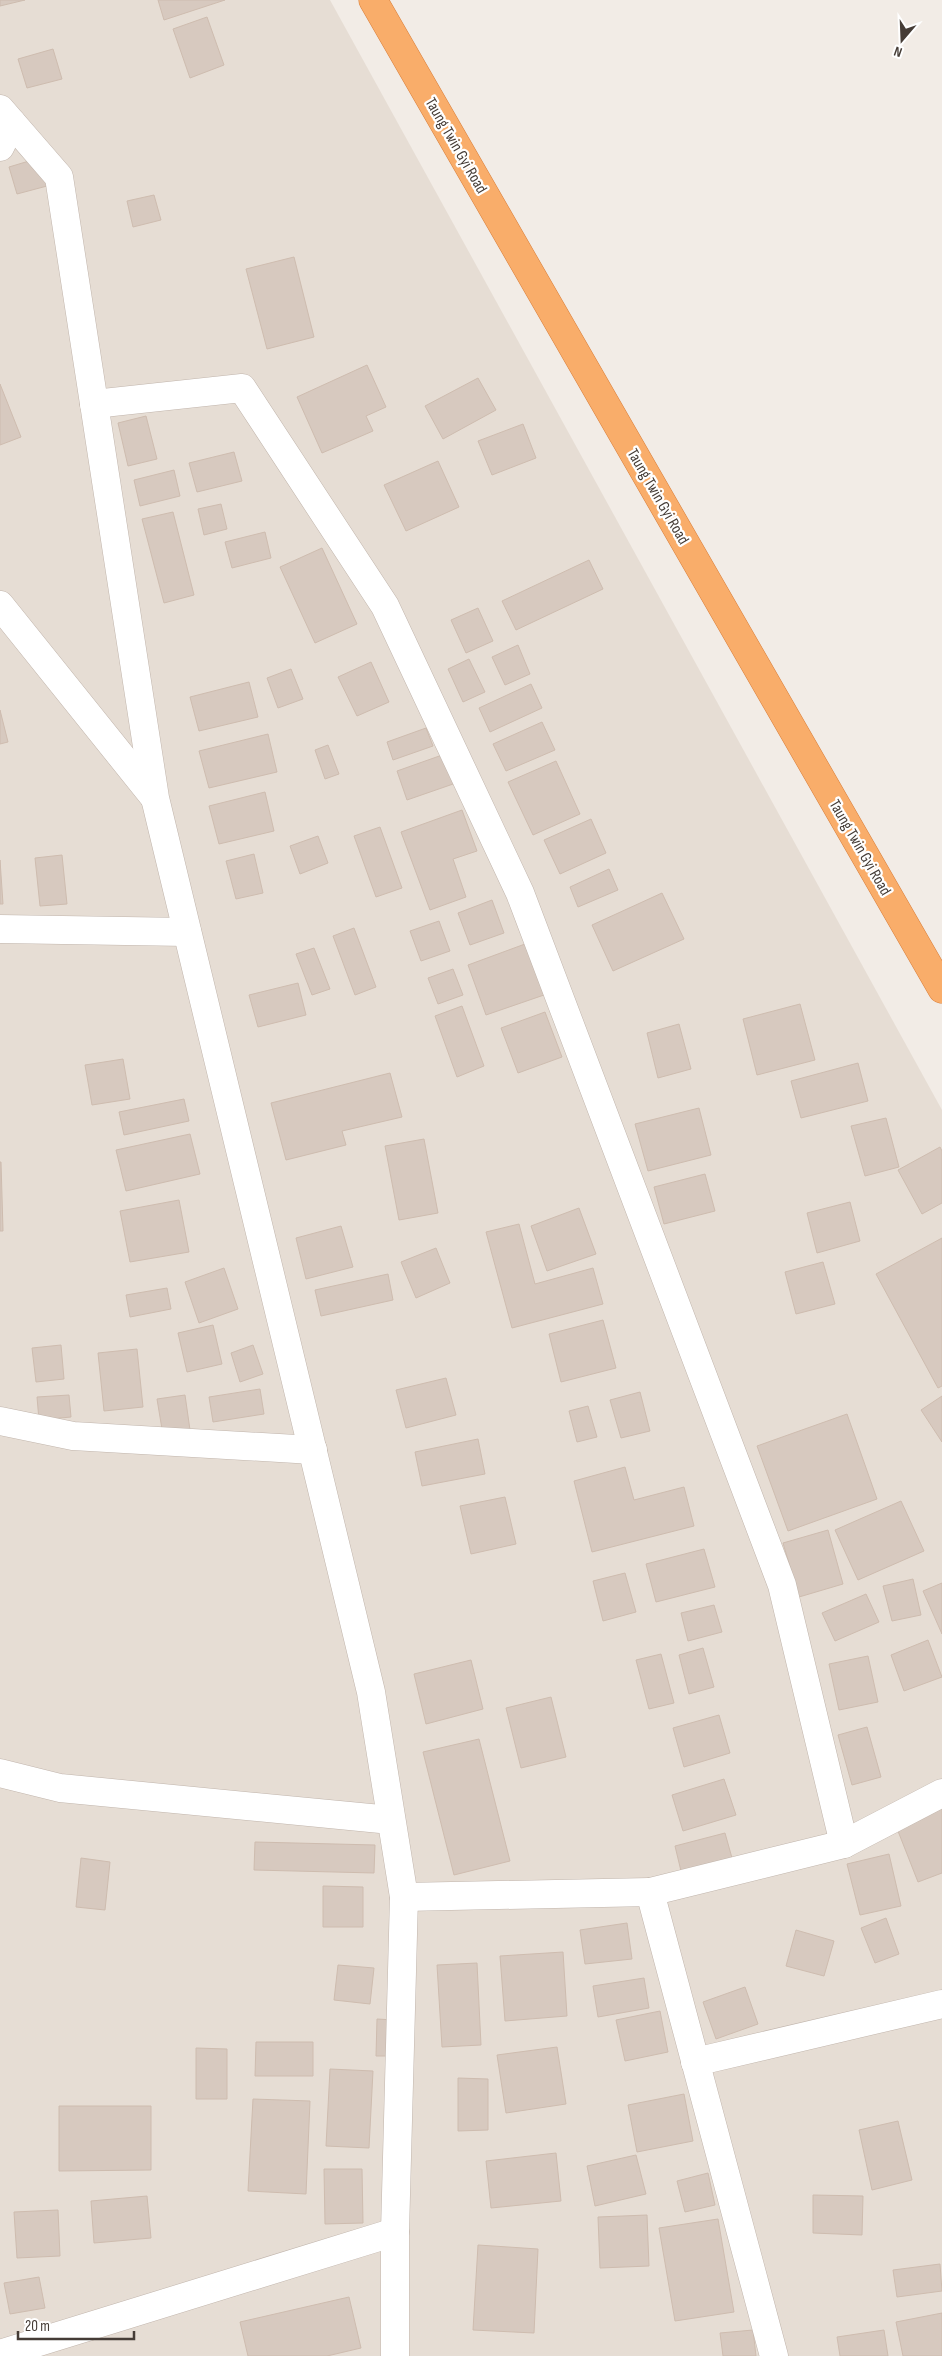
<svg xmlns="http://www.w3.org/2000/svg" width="942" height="2356" viewBox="0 0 942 2356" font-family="'Sofia Sans Condensed',sans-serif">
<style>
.residential{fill:#e6ddd4}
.building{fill:#d7c9bf;stroke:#cebcaf}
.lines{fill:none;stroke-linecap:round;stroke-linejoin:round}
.minor-casing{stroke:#c1b5ac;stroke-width:29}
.highway-casing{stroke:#d87e3a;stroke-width:29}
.minor{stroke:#fff;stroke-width:28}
.highway{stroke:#f9ad6a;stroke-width:28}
.labels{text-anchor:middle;stroke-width:4.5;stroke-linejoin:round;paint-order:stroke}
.street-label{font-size:16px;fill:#453c36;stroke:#fff}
</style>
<rect width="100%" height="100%" fill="#f2ece6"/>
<!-- residential -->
<polygon class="residential" points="0,0 330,0 942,1110 942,2356 0,2356"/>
<!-- building -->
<g class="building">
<polygon points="0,0 25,0 0,6"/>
<polygon points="158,0 225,0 164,20"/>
<polygon points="207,17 224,65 190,78 173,29"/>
<polygon points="53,49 62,79 27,88 18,59"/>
<polygon points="39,158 47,186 17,194 9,167"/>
<polygon points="154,195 161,220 133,227 127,201"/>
<polygon points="294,257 314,337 267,349 246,269"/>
<polygon points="367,365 386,407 366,416 373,431 322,453 297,397"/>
<polygon points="478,378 496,410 443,439 425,406"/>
<polygon points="0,384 21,437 0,445"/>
<polygon points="146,416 157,459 128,466 118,423"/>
<polygon points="523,424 536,458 492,475 478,441"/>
<polygon points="234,452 242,481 197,492 189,463"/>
<polygon points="438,461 459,507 406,531 384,485"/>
<polygon points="174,470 180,496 140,506 134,480"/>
<polygon points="221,504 227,529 204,535 198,509"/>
<polygon points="173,512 194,595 164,603 142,519"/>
<polygon points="265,532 271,558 232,568 225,542"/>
<polygon points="322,548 357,624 315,643 280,567"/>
<polygon points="589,560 603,589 516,630 502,601"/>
<polygon points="478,608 493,641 466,653 451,620"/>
<polygon points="518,645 530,674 505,685 492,657"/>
<polygon points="469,659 485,692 463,702 448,669"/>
<polygon points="371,662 389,702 357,716 338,677"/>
<polygon points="291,669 303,699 278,708 267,678"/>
<polygon points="249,682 258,717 199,731 190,697"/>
<polygon points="531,684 542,708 490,732 479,708"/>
<polygon points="0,710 8,742 0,744"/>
<polygon points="542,722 555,750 506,771 493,744"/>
<polygon points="426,728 433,746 393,760 387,742"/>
<polygon points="268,734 277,772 209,788 199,751"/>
<polygon points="328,745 339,774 325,779 315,750"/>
<polygon points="445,754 456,783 407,800 397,771"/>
<polygon points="556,761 580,814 533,835 508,782"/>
<polygon points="265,792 274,831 219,844 209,806"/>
<polygon points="462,810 477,851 453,859 466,897 430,910 401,832"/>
<polygon points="591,819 606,853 560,874 544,840"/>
<polygon points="380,827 402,888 376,897 354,836"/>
<polygon points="318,836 328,863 300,874 290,846"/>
<polygon points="254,854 263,893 236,899 226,861"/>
<polygon points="62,855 67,904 40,906 35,858"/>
<polygon points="0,860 3,904 0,904"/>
<polygon points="609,869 618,890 578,907 570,887"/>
<polygon points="662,893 684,939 613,971 592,925"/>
<polygon points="492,900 504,933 470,945 458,913"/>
<polygon points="439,921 450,951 421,961 410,931"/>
<polygon points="354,928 376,987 355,995 333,936"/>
<polygon points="525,944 544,995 486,1015 468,965"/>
<polygon points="314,948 330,989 312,995 296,954"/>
<polygon points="453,969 463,995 438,1004 428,978"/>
<polygon points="298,983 306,1015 258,1027 249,995"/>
<polygon points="800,1004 815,1060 757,1075 743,1019"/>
<polygon points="462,1006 484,1066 457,1077 435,1016"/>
<polygon points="545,1012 562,1057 518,1073 501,1028"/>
<polygon points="679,1024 691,1069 658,1078 647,1033"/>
<polygon points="123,1059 130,1099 92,1105 85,1065"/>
<polygon points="858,1063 868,1101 801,1118 791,1081"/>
<polygon points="390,1073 402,1117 342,1131 346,1145 286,1160 271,1103"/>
<polygon points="184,1099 189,1121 124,1135 119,1112"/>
<polygon points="699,1108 711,1155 648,1171 635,1124"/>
<polygon points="886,1118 899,1167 865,1176 851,1126"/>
<polygon points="190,1134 200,1174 126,1191 116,1150"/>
<polygon points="424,1139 438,1213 399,1220 385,1146"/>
<polygon points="940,1147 942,1151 942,1203 922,1214 898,1170"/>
<polygon points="0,1162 1,1162 3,1231 0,1231"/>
<polygon points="705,1174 715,1211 664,1224 654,1187"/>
<polygon points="179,1200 189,1252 130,1262 120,1211"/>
<polygon points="850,1202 860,1241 817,1253 807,1213"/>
<polygon points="579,1208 596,1254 547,1271 531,1226"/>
<polygon points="519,1224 535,1284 593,1268 603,1304 512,1328 486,1232"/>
<polygon points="341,1226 353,1267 306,1279 296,1238"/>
<polygon points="942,1238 942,1386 938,1388 876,1274"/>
<polygon points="436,1248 450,1283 416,1298 401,1262"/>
<polygon points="823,1262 835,1304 796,1314 785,1272"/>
<polygon points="224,1268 238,1309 199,1323 185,1282"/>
<polygon points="388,1274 393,1300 321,1316 315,1290"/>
<polygon points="167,1288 171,1309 130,1317 126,1295"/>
<polygon points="603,1320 616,1368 561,1382 549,1334"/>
<polygon points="213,1325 222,1364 187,1372 178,1333"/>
<polygon points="61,1345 64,1379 36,1382 32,1348"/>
<polygon points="253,1345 263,1374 240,1382 231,1353"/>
<polygon points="137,1349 143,1407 104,1411 98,1353"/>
<polygon points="446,1378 456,1415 406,1428 396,1390"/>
<polygon points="260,1389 264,1414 213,1422 209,1397"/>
<polygon points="640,1392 650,1431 621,1438 610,1400"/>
<polygon points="69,1395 71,1417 39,1420 37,1397"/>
<polygon points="185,1395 190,1430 163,1435 157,1399"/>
<polygon points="942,1396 942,1442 921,1410"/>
<polygon points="588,1406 597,1437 577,1442 569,1411"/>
<polygon points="847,1414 877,1499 788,1531 757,1446"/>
<polygon points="478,1439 485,1474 422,1486 415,1452"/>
<polygon points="625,1467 634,1500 684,1487 694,1526 592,1552 574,1481"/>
<polygon points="505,1497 516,1544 471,1554 460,1506"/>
<polygon points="901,1501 924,1551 858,1580 835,1530"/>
<polygon points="828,1530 843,1584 799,1597 783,1543"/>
<polygon points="704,1549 715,1587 656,1602 646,1564"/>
<polygon points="625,1573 636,1612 603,1621 593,1581"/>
<polygon points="913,1579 921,1615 892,1621 883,1586"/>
<polygon points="942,1583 942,1634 923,1591"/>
<polygon points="866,1594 879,1622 835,1641 822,1613"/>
<polygon points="714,1605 722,1632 688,1641 681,1613"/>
<polygon points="928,1640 942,1677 904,1691 891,1655"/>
<polygon points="703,1648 714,1687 689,1694 679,1655"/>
<polygon points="661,1654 674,1703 649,1709 636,1660"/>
<polygon points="868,1656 878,1702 839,1710 829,1664"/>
<polygon points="471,1660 483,1709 426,1724 414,1674"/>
<polygon points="551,1697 566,1757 521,1768 506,1708"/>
<polygon points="719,1715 730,1753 684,1767 673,1728"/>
<polygon points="867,1727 881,1777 852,1785 838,1735"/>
<polygon points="479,1739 510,1861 454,1875 423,1752"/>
<polygon points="724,1779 736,1815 683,1831 672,1795"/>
<polygon points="942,1808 942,1873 918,1882 896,1826"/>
<polygon points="725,1833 732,1858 681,1871 675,1846"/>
<polygon points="255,1842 375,1845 374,1873 254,1870"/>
<polygon points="889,1854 901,1906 860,1915 847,1864"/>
<polygon points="81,1858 110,1862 105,1910 76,1907"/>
<polygon points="323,1886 363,1887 363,1927 323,1927"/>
<polygon points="886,1918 899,1954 875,1963 861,1928"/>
<polygon points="627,1923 632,1959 585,1964 580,1930"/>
<polygon points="796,1930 834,1941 824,1976 786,1966"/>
<polygon points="563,1952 567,2016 505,2021 500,1956"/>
<polygon points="477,1963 481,2045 442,2047 437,1965"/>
<polygon points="338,1965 374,1968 370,2004 334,2000"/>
<polygon points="644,1978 649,2008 598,2017 593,1986"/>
<polygon points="745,1987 758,2024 716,2039 703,2002"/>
<polygon points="660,2011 668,2052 625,2061 616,2020"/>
<polygon points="377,2019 394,2020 394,2056 376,2056"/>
<polygon points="256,2042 313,2042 313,2076 255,2076"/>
<polygon points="557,2047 566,2104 506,2113 497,2055"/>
<polygon points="196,2048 227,2049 227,2099 196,2099"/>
<polygon points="330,2069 373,2071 369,2148 326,2146"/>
<polygon points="458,2078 488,2079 488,2130 458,2131"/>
<polygon points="684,2094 693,2141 637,2152 628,2105"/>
<polygon points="253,2099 310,2101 306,2194 248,2191"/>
<polygon points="59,2106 151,2106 151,2170 59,2171"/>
<polygon points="898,2121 912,2180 872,2190 859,2130"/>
<polygon points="556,2153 561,2201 491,2208 486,2161"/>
<polygon points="636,2155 646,2194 595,2206 587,2166"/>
<polygon points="324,2169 362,2169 363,2223 325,2224"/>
<polygon points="708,2173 715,2205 685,2212 677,2181"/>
<polygon points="813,2195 863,2196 862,2235 813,2233"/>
<polygon points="147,2196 151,2238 94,2243 91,2201"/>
<polygon points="58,2210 60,2256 17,2258 14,2212"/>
<polygon points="647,2215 649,2266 600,2268 598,2217"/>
<polygon points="718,2219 734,2312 675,2321 659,2228"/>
<polygon points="478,2245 538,2249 534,2333 473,2330"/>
<polygon points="940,2264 942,2291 897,2297 893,2270"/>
<polygon points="39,2277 45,2308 10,2314 4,2283"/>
<polygon points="349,2297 361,2348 327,2356 248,2356 240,2322"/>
<polygon points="942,2313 942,2356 903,2356 896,2322"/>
<polygon points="753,2330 756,2356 723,2356 720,2333"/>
<polygon points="884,2330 888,2356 840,2356 837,2337"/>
</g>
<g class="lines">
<!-- minor casing -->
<g class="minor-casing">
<g id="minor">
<polyline points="0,109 59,177 155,798 371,1692 404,1897 395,2232 395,2356"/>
<polyline points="0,147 12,123"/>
<polyline points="94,404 242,388 385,606 520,893 782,1585 844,1844"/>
<polyline points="0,605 154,797"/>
<polyline points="0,929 187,932"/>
<polyline points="0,1421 73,1436 313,1450"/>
<polyline points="0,1773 60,1788 391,1820"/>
<polyline points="650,1892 844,1844 942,1793"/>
<polyline points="404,1897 650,1892 774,2356"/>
<polyline points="695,2062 942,2004"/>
<polyline points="0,2354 395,2232"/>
</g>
</g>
<!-- highway casing -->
<g class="highway-casing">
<polyline id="highway" points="373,0 942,989"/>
</g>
<!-- minor -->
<use href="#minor" class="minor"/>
<!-- highway -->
<use href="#highway" class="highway"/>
</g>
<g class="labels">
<!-- street labels -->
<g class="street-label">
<text transform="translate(457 145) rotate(60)" y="6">Taung Twin Gyi Road</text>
<text transform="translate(659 496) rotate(60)" y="6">Taung Twin Gyi Road</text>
<text transform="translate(861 847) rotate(60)" y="6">Taung Twin Gyi Road</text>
</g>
</g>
<!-- north arrow -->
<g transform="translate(902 40) rotate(199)" stroke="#ffffff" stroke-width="4" paint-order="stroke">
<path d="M0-4L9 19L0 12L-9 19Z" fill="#453c36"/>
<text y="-8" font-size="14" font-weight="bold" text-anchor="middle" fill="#453c36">N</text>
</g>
<!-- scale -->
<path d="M18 2331v8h116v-8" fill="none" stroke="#453c36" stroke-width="2.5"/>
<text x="25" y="2331" font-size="15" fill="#453c36" stroke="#ffffff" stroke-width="4" paint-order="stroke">20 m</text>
</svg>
